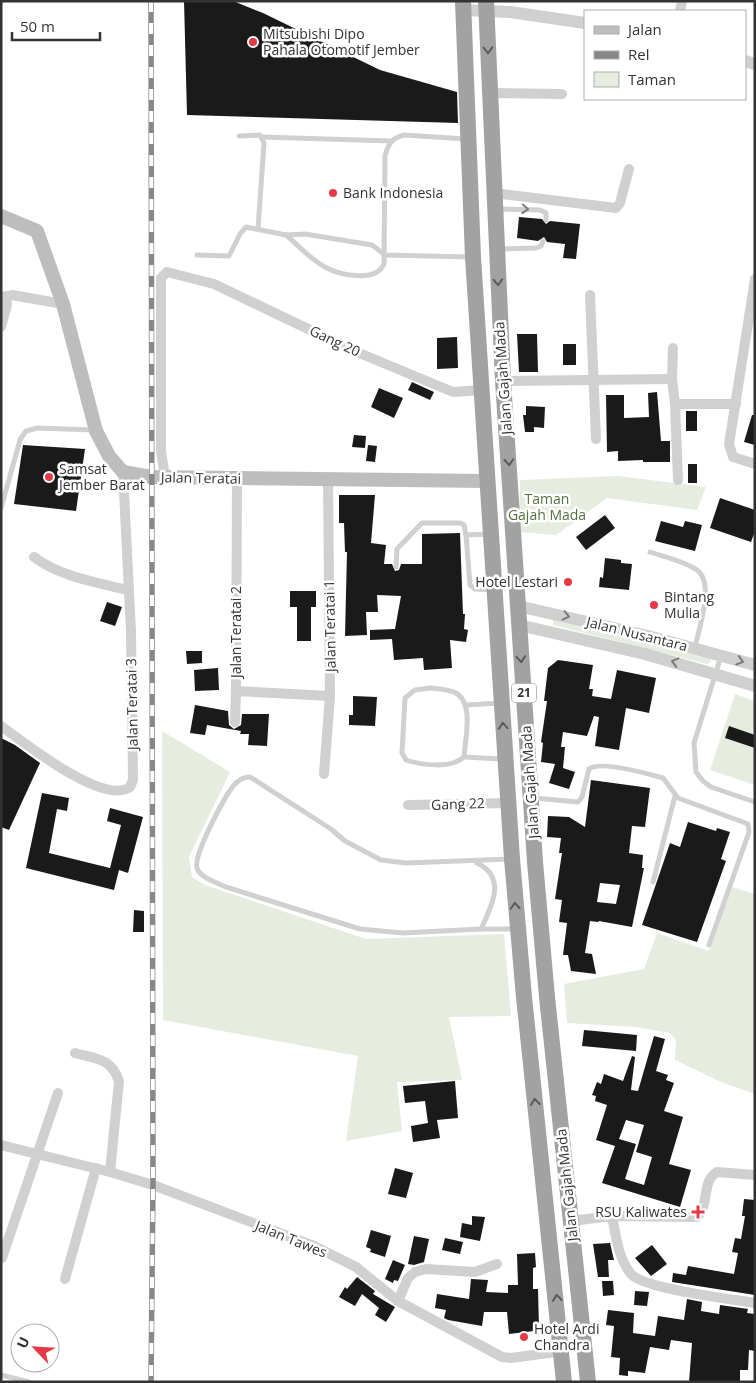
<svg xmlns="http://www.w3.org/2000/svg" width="756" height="1383" viewBox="0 0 756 1383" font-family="'Open Sans',sans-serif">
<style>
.green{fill:#e6ecdf}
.building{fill:#1a1a1a;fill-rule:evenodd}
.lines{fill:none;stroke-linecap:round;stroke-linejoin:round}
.service{stroke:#d0d0d0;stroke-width:5}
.minor{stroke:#d0d0d0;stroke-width:10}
.tertiary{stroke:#d0d0d0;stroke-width:12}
.secondary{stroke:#bdbdbd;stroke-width:14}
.trunk{stroke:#a2a2a2;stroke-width:16}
.rail-casing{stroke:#888;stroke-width:5.5}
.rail{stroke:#fff;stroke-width:4;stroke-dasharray:11;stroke-linecap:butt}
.oneway{stroke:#5a5a5a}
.oneway2{stroke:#7a7a7a}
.poi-dot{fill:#e63946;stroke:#fff;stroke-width:2}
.labels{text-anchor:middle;stroke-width:5;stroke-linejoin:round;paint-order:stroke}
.shield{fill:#fff;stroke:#707070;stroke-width:1}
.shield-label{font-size:12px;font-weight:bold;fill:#333}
.poi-label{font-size:14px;fill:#333;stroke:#fff;text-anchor:start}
.street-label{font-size:14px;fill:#333;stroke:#fff}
.park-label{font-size:14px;fill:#56703f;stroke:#fff}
</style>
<rect width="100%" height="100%" fill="#fff"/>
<!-- green -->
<g class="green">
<polygon points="618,476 706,487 697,510 607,498 556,535 519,532 520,480"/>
<polygon points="553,620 711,659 711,662 707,664 553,625"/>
<polygon points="735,694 755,701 755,785 710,770"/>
<polygon points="162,731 230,772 189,857 192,877 205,885 366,939 504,934 511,1016 449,1017 462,1080 397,1082 402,1131 346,1141 358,1056 163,1020"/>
<polygon points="732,887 755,894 755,1094 721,1082 675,1060 676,1040 670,1033 635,1027 567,1023 564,984 644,969 657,933 709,951"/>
</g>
<!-- building -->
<g class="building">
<polygon points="184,1 233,1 263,13 380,70 457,92 458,123 187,115"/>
<polygon points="519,217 542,219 546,224 550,221 580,224 576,259 563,258 565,244 547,242 544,237 538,241 517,238"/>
<polygon points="517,334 537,334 538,372 519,372"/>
<polygon points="457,337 458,368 437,369 437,338"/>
<rect x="563" y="344" width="13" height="21"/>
<polygon points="412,382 434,392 430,400 408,390"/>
<polygon points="379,388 403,398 394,418 371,407"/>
<polygon points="657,392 661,441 670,441 670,462 643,462 643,460 618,461 618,451 607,452 606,395 624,395 624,418 649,417 648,393"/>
<polygon points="526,406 545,407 544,428 534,427 534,432 525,432 523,415 526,415"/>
<rect x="686" y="411" width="11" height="20"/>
<polygon points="752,415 755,415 755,445 744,442"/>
<polygon points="354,435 366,436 365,448 352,447"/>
<polygon points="23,445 85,449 76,511 14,504"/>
<polygon points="368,445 377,446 375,462 366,461"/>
<rect x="688" y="464" width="9" height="19"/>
<polygon points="339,495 375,495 371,543 386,545 384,564 392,564 395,571 399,570 401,564 422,564 422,534 460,533 463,614 465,614 464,629 468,630 466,642 450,640 452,668 424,670 423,658 394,660 392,639 370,640 370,630 395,629 401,596 377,595 378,612 366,612 367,635 345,636 347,552 345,552 344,523 339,523"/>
<polygon points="720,498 755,510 755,531 751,542 710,528"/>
<polygon points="605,515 615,528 586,550 576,537"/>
<polygon points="661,521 683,527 685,521 702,525 695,551 655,541"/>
<polygon points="605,558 621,560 621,563 632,564 629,590 599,587 600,577 603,578"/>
<polygon points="290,591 316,591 316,607 311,607 311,641 297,641 297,607 290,607"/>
<polygon points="107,602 122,607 115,626 100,621"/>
<polygon points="186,651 202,651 202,663 187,664"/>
<polygon points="558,660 593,665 589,689 593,689 592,696 611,699 617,670 656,678 649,713 626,708 619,750 595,746 599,717 594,716 587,736 563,732 561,747 565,747 563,768 575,772 569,789 549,783 555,764 541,762 543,743 541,742 547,701 544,701 548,668"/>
<polygon points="218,668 219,690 195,691 194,670"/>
<polygon points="353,696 377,697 375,726 349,725 349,715 353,715"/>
<polygon points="195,705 228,711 229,725 234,729 241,725 242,714 269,714 267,746 248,745 249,734 240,734 241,731 207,725 205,735 190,733"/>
<polygon points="729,726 755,735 755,748 725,738"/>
<polygon points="1,738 15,745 40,763 9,830 1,827"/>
<path d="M591,780l59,8 -5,39 -13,-1 -3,27 14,2 -1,13h2l-12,59 -33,-6 -1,1 -8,-1 -5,32 7,1 4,20 -25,-3 -3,-16h-5l4,-32 -8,-1 3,-22 -7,-1 7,-46h-3l2,-15 -14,-1 1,-21 21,1 16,10zM600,883l20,2 -4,19 -19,-2z"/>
<polygon points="42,793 69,798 67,811 57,809 49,853 110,868 121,825 107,821 110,808 143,817 128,873 119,870 114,890 26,868"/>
<polygon points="688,822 716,831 717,828 730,832 721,859 726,861 697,942 642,925 670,843 680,847"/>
<polygon points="134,910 144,911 144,932 133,932"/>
<polygon points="584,1030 637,1035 636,1051 582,1046"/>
<path d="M654,1036l11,3 -9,32 12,4 -2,5 8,3 -10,28 19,6 -14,47 22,6 -11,37 -78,-24 13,-37 -19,-6 11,-35 -12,-4 1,-5 -4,-1 5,-13 4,2 3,-10 19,7 9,-25 3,1 -4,33 7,1zM626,1120l18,5 -8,27 16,5 -8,28 -19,-6 11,-35 -17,-5z"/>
<polygon points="455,1081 458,1118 437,1120 440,1138 413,1142 411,1126 428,1123 425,1101 405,1103 403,1086"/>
<polygon points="395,1168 413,1173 406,1198 388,1194"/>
<polygon points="744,1199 755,1200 755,1295 672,1282 673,1273 686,1275 688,1266 734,1274 738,1253 732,1252 735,1238 741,1239 745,1216 742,1216"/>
<polygon points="472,1216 485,1217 480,1241 460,1237 462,1223 472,1225"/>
<polygon points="371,1230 391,1236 385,1257 370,1252 371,1249 366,1247"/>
<polygon points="414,1236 429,1239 424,1262 414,1265 408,1264"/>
<polygon points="445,1238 463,1242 460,1254 442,1250"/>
<polygon points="610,1243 614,1260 608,1260 609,1277 598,1277 593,1244"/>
<polygon points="652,1245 667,1264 651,1276 635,1258"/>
<polygon points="535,1253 536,1267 533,1268 533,1289 538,1289 539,1328 534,1329 534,1331 509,1334 507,1312 484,1312 482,1326 448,1320 444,1318 446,1310 435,1308 437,1294 469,1299 471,1279 488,1280 486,1292 508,1293 508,1285 518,1285 517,1254"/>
<polygon points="393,1260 405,1265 398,1281 394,1280 393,1283 385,1279"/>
<polygon points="357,1277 375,1291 373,1294 395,1307 386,1322 375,1315 379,1308 362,1294 355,1306 339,1297 345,1287 347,1289"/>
<polygon points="602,1281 613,1281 614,1295 603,1296"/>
<polygon points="635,1291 649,1292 647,1306 634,1305"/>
<polygon points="687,1299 702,1302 701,1311 719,1314 720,1305 748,1309 747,1313 755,1314 755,1351 749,1350 748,1370 740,1370 740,1382 689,1382 692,1343 671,1340 669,1350 650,1347 645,1373 628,1371 628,1376 619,1375 620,1358 611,1357 614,1326 606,1325 608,1310 634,1313 633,1333 655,1336 658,1316 684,1320"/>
</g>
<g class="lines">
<!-- service -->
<g class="service">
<polyline points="239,136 260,135 264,143 258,229"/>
<polyline points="262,137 391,141"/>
<polyline points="498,209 540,210 546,213 546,220"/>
<path d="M286,235c12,10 25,25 39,32 14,8 51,16 59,-3l1,-108c3,-12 7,-18 19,-21l62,4"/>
<polyline points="500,249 536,248 541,246 543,241"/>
<polyline points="197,255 229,256 240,234 246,227 286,235 305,234 372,245 385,255 470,257"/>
<polyline points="1,508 20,440 26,431 37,428 94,430"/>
<polyline points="489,534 466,535 470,585 475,589 493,590"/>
<path d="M650,552c15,5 34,9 47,18 18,13 2,58 -2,77"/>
<polyline points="396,567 397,549 422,523 460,523 464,525 466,535"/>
<polyline points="721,656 694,743 696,772 703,781 711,787 755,802"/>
<path d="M430,688c7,1 17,1 24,4 21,9 11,47 10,65 -13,12 -43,8 -58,3l-4,-7 3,-55 10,-8z"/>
<polyline points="466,705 500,703"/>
<polyline points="464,757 502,759"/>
<path d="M534,798l44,4 4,-5 7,-28c11,-9 60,5 74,9l15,20 70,26 1,8 -40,113"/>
<path d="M510,859l-104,4 -25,-3 -36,-19 -14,-12 -81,-52c-6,0 -10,2 -14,6 -10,9 -43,73 -39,85 3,10 21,15 29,19l134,42 43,4 78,-4h36"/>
<path d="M477,863c30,14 15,43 4,66"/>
<polyline points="653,882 675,796"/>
<polyline points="1,1375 29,1382"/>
</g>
<!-- minor -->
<g class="minor">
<polyline points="680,11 682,1"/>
<polyline points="490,93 562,94"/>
<polyline points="494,193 616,208 620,203 629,169"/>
<polyline points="755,279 729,444 733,457 755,464"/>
<polyline points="590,295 596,439"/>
<polyline points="1,298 12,295 63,304"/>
<polyline points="1,327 7,305 6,296"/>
<polyline points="673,348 672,379 675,404 736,404"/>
<polyline points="503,381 672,379"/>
<polyline points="675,404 678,480"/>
<polyline points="165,477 161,451 161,278 167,272 214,284 352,350 453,392 481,390"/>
<polyline points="237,479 236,691 330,696"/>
<path d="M34,557c27,20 61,25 94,33"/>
<polyline points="235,722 236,691"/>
<path d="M1,726c24,17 102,80 129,61l3,-7 -2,-148 -8,-160"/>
<polyline points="324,774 330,696 328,479"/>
<polyline points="408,805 508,803"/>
<path d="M75,1053c22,6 36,5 44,28l-9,91"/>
<polyline points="1,1145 110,1172 153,1185 314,1246 356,1267 398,1301 502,1357 511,1358 563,1351"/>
<path d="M612,1216c4,20 6,42 19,58 13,15 100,25 124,29"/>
<path d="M571,1221l41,-5 85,1c13,-12 4,-36 20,-45l38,3"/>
<polyline points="2,1258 58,1093"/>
<polyline points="65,1279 96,1168"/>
<polyline points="398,1301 408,1278 415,1272 426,1269 475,1272 497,1264"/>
</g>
<!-- tertiary -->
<g class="tertiary">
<polyline points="464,10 510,12 585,23"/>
<polyline points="745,61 755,64"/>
<polyline points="518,606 648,636 755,665"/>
<polyline points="519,625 645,654 755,686"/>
</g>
<!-- secondary -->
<polyline class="secondary" points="1,216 37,231 63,304 96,431 109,456 123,472 151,477 486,481"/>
<!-- trunk -->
<g class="trunk">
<polyline points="463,1 473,257 512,859 524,997 564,1382"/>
<polyline points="486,1 503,381 535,862 547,997 588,1382"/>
</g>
<!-- rail casing -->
<g class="rail-casing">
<polyline id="rail" points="151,1 153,1185 151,1382"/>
</g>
<!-- rail -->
<use href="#rail" class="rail"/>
</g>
<!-- one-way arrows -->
<defs><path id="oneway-chevron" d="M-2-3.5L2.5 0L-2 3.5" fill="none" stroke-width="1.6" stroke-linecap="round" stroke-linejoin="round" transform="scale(1.25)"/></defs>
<g class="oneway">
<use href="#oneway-chevron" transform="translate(488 50) rotate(88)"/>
<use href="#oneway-chevron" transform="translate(498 282) rotate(87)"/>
<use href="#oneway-chevron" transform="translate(509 462) rotate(86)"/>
<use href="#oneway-chevron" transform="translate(521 659) rotate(86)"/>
<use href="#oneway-chevron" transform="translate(503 726) rotate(-94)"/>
<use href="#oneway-chevron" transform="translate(515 906) rotate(-94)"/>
<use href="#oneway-chevron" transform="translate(535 1102) rotate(-96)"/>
<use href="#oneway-chevron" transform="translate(557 1298) rotate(-96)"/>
</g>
<g class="oneway2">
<use href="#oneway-chevron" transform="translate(525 209) rotate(4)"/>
<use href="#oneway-chevron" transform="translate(566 616) rotate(13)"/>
<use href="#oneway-chevron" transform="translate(740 661) rotate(17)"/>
<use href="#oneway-chevron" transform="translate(675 662) rotate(-165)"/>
</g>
<!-- markers -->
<g class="poi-dot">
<circle cx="253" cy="42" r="5"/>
<circle cx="333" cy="193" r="5"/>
<circle cx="49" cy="477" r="5"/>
<circle cx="568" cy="582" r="5"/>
<circle cx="654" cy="605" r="5"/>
<path d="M695.5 1204.5h5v5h5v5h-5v5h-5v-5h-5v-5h5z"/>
<circle cx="524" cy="1337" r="5"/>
</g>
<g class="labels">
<!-- shield labels -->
<rect class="shield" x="511.5" y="683.5" width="25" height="19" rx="4"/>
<g class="shield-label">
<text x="524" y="697">21</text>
</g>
<!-- poi labels -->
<g class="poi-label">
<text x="263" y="39">Mitsubishi Dipo<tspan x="263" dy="16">Pahala Otomotif Jember</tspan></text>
<text x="343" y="198">Bank Indonesia</text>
<text x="59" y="474">Samsat<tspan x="59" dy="16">Jember Barat</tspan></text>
<text x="558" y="587" text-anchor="end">Hotel Lestari</text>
<text x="664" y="602">Bintang<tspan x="664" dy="16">Mulia</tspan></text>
<text x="687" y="1217" text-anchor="end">RSU Kaliwates</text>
<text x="534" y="1334">Hotel Ardi<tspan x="534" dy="16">Chandra</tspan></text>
</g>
<!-- street labels -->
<g class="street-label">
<text transform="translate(335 341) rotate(25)" y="5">Gang 20</text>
<text transform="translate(503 378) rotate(-94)" y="5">Jalan Gajah Mada</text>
<text transform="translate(201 478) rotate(1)" y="5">Jalan Teratai</text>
<text transform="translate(330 626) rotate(-91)" y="5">Jalan Teratai 1</text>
<text transform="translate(236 632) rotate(-90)" y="5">Jalan Teratai 2</text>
<text transform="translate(637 634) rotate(14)" y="5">Jalan Nusantara</text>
<text transform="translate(132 704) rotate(-91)" y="5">Jalan Teratai 3</text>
<text transform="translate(530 782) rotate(-94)" y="5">Jalan Gajah Mada</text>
<text transform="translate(458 804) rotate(-2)" y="5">Gang 22</text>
<text transform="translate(567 1185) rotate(-96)" y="5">Jalan Gajah Mada</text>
<text transform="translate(291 1239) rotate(22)" y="5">Jalan Tawes</text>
</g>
<!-- park labels -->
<g class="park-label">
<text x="547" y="504">Taman<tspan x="547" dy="16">Gajah Mada</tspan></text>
</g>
</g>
<!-- border -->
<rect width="756" height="1383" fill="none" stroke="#333333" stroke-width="5"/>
<!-- legend -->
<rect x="584" y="10" width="162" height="90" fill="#ffffff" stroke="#adadad"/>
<rect x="594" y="26" width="25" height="8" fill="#bdbdbd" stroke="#adadad"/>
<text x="628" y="35" font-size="15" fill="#333333">Jalan</text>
<rect x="594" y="51" width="25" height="8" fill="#888888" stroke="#adadad"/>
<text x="628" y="60" font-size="15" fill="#333333">Rel</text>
<rect x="594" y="72" width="25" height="15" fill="#e6ecdf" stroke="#adadad"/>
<text x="628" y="85" font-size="15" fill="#333333">Taman</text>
<!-- north arrow -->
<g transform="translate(35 1348) rotate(295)"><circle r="24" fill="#ffffff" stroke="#adadad"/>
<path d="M0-4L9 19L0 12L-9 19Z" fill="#e63946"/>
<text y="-8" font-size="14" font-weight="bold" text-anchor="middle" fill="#333333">U</text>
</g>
<!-- scale -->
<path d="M12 32v8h88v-8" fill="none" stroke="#333333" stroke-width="2.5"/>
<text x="20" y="32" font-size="15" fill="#333333" stroke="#ffffff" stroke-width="4" paint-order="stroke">50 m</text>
</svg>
